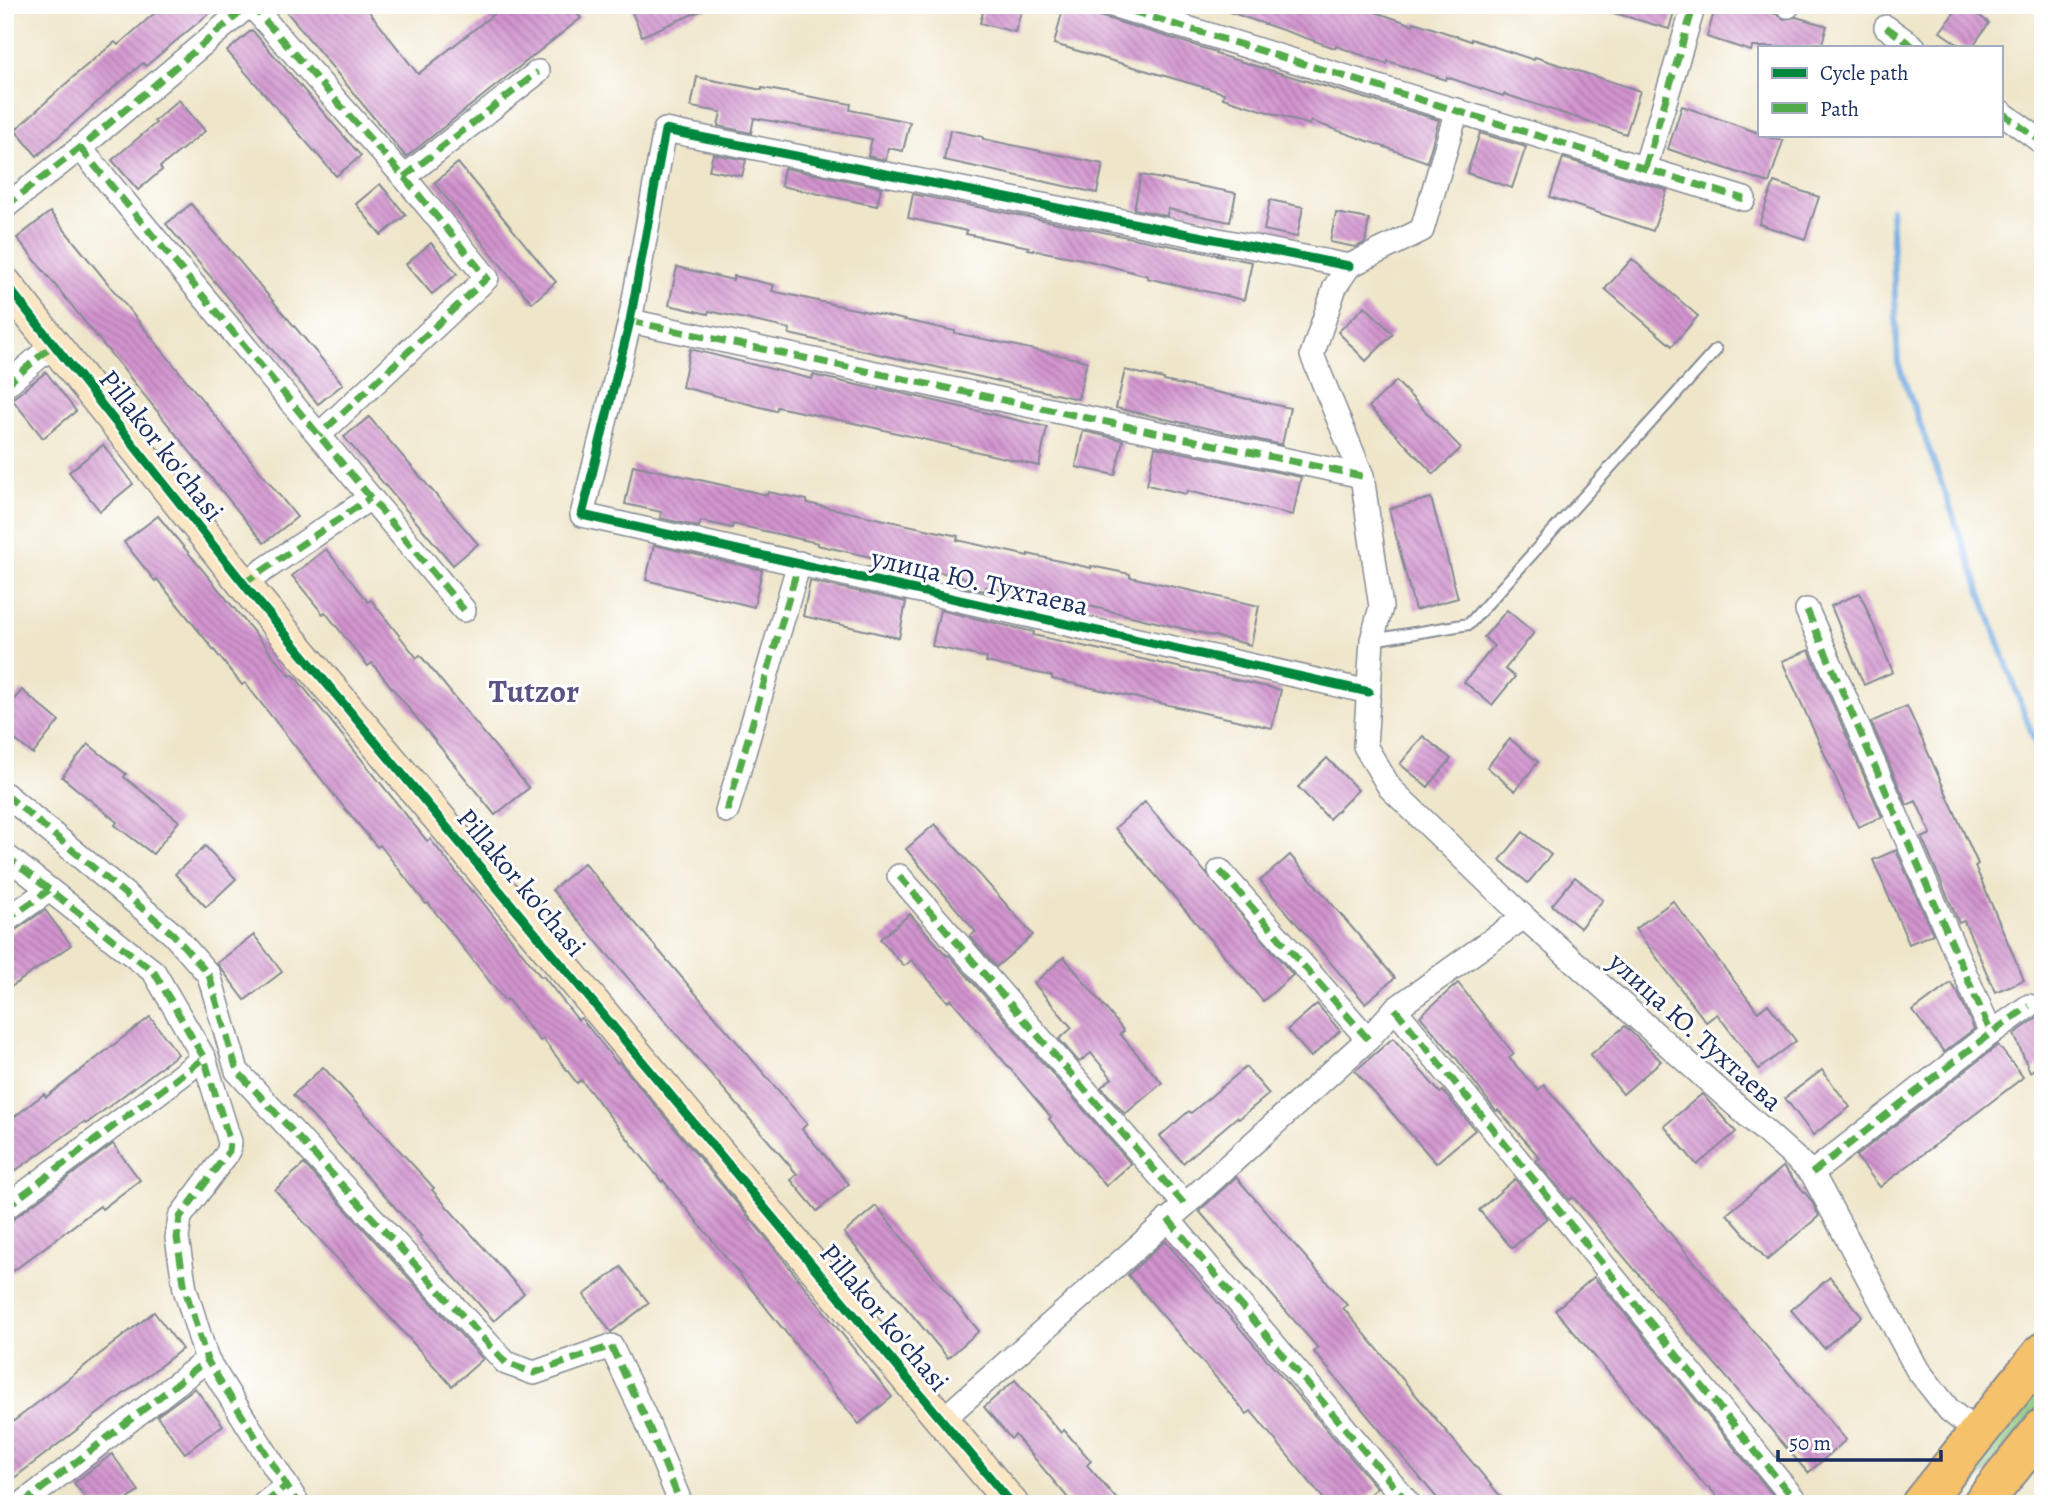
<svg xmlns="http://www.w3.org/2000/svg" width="2048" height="1509" viewBox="0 0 2048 1509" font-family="Alegreya,serif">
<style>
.grass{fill:#8ac378;stroke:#52796b;stroke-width:2}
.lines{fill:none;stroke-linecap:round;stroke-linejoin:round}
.stream{stroke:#71a9e0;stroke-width:6}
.building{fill:url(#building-back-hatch)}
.lane-casing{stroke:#858a94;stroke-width:14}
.street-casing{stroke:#858a94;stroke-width:26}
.secondary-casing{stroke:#858a94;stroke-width:35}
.highway-casing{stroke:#858a94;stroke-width:42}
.lane{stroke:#fff;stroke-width:10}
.street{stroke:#fff;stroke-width:23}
.secondary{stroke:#fbe6c4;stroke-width:32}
.highway{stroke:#f5c16b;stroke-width:38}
.quiet{stroke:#52ab49;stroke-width:7;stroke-dasharray:14 7;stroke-linecap:butt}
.cycleway-casing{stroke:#fff;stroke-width:13}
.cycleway{stroke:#00873e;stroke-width:9}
.labels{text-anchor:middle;stroke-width:6;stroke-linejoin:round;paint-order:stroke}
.street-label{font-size:28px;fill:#1b2f5e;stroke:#fff}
.quarter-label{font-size:32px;font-weight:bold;fill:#5b5285;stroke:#fff}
</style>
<defs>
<pattern id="building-back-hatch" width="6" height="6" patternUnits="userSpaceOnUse" patternTransform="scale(1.75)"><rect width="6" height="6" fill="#d294ce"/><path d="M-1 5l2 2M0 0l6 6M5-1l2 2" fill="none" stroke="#aa79aa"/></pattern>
</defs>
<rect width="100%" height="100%" fill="#fff"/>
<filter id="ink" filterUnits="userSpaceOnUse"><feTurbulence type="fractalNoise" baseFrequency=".0143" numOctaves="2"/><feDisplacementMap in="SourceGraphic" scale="14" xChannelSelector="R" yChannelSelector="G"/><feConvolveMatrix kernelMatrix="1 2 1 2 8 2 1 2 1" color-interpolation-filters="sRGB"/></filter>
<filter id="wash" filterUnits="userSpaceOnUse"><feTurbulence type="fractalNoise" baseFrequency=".00686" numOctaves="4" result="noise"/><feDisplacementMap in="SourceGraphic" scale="28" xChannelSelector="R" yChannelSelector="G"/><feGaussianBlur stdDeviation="1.57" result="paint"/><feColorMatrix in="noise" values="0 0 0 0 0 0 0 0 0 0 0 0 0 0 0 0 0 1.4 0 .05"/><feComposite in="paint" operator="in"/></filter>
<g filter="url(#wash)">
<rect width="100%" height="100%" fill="#efe6ca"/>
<!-- grass -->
<polygon class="grass" points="2043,1379 2043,1402 1959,1504 1941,1504"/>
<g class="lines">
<!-- stream -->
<polyline class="stream" points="1891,209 1898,363 2043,765"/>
</g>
<g id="blocks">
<!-- building -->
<g class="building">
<polygon points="164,5 219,5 146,66 143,63 111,90 37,156 15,130 81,70 115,42 118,45"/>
<polygon points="281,5 364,5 418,74 505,5 570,5 581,18 406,157"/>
<polygon points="629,5 714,5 642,36"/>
<polygon points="985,5 1023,5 1015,32 980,23"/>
<polygon points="1064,5 1216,52 1215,54 1439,120 1427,162 1311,121 1310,125 1223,98 1224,93 1054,44"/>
<polygon points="1219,5 1355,5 1413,25 1414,22 1471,41 1471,39 1534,60 1535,57 1640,91 1626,134 1504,94 1503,96 1447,77 1446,80 1388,61 1387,64 1336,46 1335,48 1218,8"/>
<polygon points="1604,5 1676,5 1669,29 1604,10"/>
<polygon points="1716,5 1748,5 1776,14 1784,19 1796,17 1827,26 1821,47 1752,47 1751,51 1707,37"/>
<polygon points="1960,5 1965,5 1989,23 1972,47 1962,47 1940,32"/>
<polygon points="252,30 361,156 336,176 227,51"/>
<polygon points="697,77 762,90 762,88 851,104 850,110 910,122 903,151 888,148 886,160 868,156 872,139 754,118 751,133 718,126 721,112 691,107"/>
<polygon points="179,100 205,131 160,167 162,170 138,190 112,160 156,123 154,121"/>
<polygon points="1682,106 1759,133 1759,135 1783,141 1769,183 1668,149"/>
<polygon points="950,130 983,137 983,139 1103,164 1097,193 944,160"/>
<polygon points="1480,133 1526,147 1512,188 1467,173"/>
<polygon points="713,154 746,160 742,176 709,170"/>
<polygon points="1563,158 1667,190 1653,231 1550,197"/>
<polygon points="458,163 556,282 532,303 434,183"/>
<polygon points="784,168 881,187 877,206 781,186"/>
<polygon points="1141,175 1236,193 1230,222 1168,209 1167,216 1134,209"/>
<polygon points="1774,182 1819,197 1805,239 1759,224"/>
<polygon points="380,184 406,215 381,235 356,204"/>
<polygon points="913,194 1252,262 1244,300 1147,278 1148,276 1082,259 1028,249 1029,247 966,234 967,231 908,218"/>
<polygon points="1270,200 1303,207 1297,237 1264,230"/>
<polygon points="191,204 343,384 318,404 166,224"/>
<polygon points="50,212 297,517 264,543 17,238"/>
<polygon points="1336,213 1369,219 1365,243 1355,247 1330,242"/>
<polygon points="431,243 457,274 432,294 406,264"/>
<polygon points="1632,259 1698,316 1672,346 1605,289"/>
<polygon points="677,267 733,280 734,276 774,285 772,291 955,331 955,333 1087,361 1078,399 789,334 790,329 709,311 708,314 669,305"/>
<polygon points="1365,306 1393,334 1366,361 1338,332"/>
<polygon points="690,349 812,379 813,375 879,390 879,388 1047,427 1039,466 845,421 777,407 776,411 682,387"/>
<polygon points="1125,370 1164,379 1164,381 1290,408 1282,445 1116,408"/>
<polygon points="46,372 76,411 43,438 12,399"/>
<polygon points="1396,381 1461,448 1434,474 1369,407"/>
<polygon points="369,417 478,544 453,565 344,437"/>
<polygon points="1083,431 1123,440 1115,475 1076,467"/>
<polygon points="103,445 133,484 100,511 69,472"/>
<polygon points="1155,447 1301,477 1293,515 1187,491 1186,494 1147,485"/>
<polygon points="633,465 767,495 768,492 807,500 807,503 958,536 957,540 1028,556 1028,554 1091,568 1091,566 1130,574 1130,577 1259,606 1251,645 1060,599 1059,601 1005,589 1005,591 986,587 985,591 964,587 966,578 817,545 818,543 733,524 732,528 701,521 699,527 660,518 661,512 625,504"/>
<polygon points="1431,498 1458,598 1415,610 1389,509"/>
<polygon points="158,516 290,676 293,674 427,841 430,839 472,892 473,890 541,977 543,976 578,1020 581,1018 617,1063 619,1062 762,1233 892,1397 859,1424 708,1235 663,1180 662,1182 581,1080 577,1083 543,1039 540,1041 507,999 505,1001 428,903 426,904 380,845 377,847 338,800 245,683 242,685 157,579 155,581 124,542"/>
<polygon points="654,545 762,570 754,607 646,580"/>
<polygon points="326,549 368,602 371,600 417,658 420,655 529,788 495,815 372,663 368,666 325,612 323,614 292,576"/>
<polygon points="810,581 906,602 899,638 803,616"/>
<polygon points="1860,593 1893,672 1864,685 1831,606"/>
<polygon points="940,610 1034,632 1033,635 1281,690 1272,728 1052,679 1052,676 986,662 987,658 932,646"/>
<polygon points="1507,610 1534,633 1505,669 1515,677 1492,705 1464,682 1494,646 1484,637"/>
<polygon points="1809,650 1882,817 1858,827 1782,661"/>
<polygon points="22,690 59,721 33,754 5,732 5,711"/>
<polygon points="1907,706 1978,864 1975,866 2024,980 1995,992 1964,921 1959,923 1922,838 1931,834 1916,801 1907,805 1871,722"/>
<polygon points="1423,736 1451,759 1428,787 1400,764"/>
<polygon points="1510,739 1538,762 1515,791 1487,767"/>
<polygon points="88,744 126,774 124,777 179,821 153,854 115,825 117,822 62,777"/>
<polygon points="1327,758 1358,790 1329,819 1298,787"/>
<polygon points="1145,802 1293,975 1263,1001 1115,828"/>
<polygon points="935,824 1033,935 996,967 970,936 976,932 906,849"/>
<polygon points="1523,832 1551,855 1528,883 1500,860"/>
<polygon points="205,846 236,879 206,907 175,874"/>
<polygon points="1896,850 1933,934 1909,944 1873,860"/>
<polygon points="1290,855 1395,978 1365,1003 1260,881"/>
<polygon points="584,863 807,1124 802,1129 849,1184 817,1211 791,1180 797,1174 552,890"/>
<polygon points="1575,877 1603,900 1580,928 1552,905"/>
<polygon points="1673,901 1758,1012 1768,1004 1796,1041 1759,1069 1717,1014 1706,1022 1635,929"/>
<polygon points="45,910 71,945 5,991 5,937"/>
<polygon points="910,914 947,956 949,955 1131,1164 1106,1186 1049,1119 1051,1117 951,999 948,1002 912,960 904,966 880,939"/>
<polygon points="254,935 282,972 245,1000 217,963"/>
<polygon points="1064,957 1124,1031 1120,1034 1162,1083 1125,1114 1101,1087 1112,1078 1091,1053 1079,1062 1059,1039 1072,1028 1034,983"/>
<polygon points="1458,983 1514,1054 1509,1058 1538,1090 1544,1085 1846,1440 1808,1473 1573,1197 1569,1200 1536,1161 1540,1158 1503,1115 1498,1110 1496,1111 1456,1058 1420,1016"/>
<polygon points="1951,983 1958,993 1974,1029 1944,1052 1913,1011"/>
<polygon points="1317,1004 1340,1031 1311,1057 1287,1030"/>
<polygon points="2043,1006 2043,1062 2030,1072 2014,1034 2038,1017"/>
<polygon points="150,1017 178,1054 86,1124 84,1122 5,1178 5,1124 44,1094 46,1097"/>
<polygon points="1625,1026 1661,1061 1623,1094 1590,1055"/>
<polygon points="1393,1038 1440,1093 1443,1091 1475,1130 1436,1163 1355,1071"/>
<polygon points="1998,1045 2023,1077 2021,1079 1880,1187 1856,1156"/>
<polygon points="323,1067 434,1188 432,1190 524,1293 494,1321 419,1237 421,1236 293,1095"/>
<polygon points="1246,1067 1269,1094 1239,1119 1237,1117 1183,1163 1160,1136 1189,1111 1191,1113"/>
<polygon points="1822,1070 1850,1107 1813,1135 1785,1098"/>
<polygon points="1702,1094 1736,1132 1697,1165 1664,1126"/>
<polygon points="113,1144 140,1180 102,1209 100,1206 5,1277 5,1222 13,1219"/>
<polygon points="304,1164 483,1359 452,1386 275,1190"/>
<polygon points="1783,1167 1811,1200 1819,1216 1767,1260 1727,1214"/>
<polygon points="1236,1177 1347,1305 1343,1308 1507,1504 1442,1504 1314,1352 1318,1348 1199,1211"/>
<polygon points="1515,1179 1547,1218 1512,1248 1479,1210"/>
<polygon points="876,1206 979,1331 948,1358 844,1233"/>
<polygon points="1165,1241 1377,1488 1358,1504 1328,1504 1251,1411 1247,1414 1128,1275"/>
<polygon points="621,1267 649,1303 611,1332 584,1295"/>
<polygon points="1594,1277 1627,1316 1780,1504 1723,1504 1709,1487 1707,1488 1555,1310"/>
<polygon points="1830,1277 1862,1316 1824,1348 1791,1310"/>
<polygon points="154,1312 182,1349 5,1485 5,1428"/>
<polygon points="1015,1380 1061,1433 1064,1430 1091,1461 1087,1465 1121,1504 1073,1504 1015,1435 1011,1439 984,1407"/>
<polygon points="195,1388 223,1425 185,1453 157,1416"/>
<polygon points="112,1454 139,1491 122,1504 90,1504 74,1483"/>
</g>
</g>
</g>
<g filter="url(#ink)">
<use href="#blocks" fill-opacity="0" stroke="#858a94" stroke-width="2"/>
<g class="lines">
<!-- lane casing -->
<g class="lane-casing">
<polyline id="lane" points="1372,640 1469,624 1716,350"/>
</g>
<!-- street casing -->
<g class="street-casing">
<g id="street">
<polyline points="251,5 404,177 487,278 319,435"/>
<polyline points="1112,5 1744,199"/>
<polyline points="1787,5 1788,6"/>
<polyline points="1886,27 1914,47"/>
<polyline points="1457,110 1422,230 1349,266 1335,287 1312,355 1362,476 1381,607 1372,640 1365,746 1390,788 1524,917 1812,1173 1917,1369 1949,1410 1979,1434"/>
<polyline points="2001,112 2043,143"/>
<polyline points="80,148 464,610"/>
<polyline points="1645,168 1694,5"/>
<polyline points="404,177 538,72"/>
<polyline points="5,207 80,148 249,5"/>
<polyline points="1349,266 665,130 630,321 582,515 1369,692"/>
<polyline points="630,321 1362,476"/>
<polyline points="5,386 54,344"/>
<polyline points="243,584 370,498"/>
<polyline points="1807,610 1991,1033"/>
<polyline points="5,794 173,934 209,975 237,1071 506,1363 534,1373 611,1346 645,1417 681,1504"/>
<polyline points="727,811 799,563"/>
<polyline points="5,855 154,972 204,1058 230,1142 229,1151 180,1217 177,1238 185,1289 207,1360 298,1504"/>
<polyline points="1220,871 1368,1039"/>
<polyline points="899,876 1185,1205"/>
<polyline points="5,921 49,890"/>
<polyline points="1395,1009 1798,1504"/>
<polyline points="1812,1173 1991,1033 2029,1006"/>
<polyline points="5,1208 204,1058"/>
<polyline points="1168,1219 1409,1504"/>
<polyline points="942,1420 1185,1205 1368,1039 1395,1009 1524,917"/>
<polyline points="22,1504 207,1360"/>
<polyline points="264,1504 286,1486"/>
</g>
</g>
<!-- secondary casing -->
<g class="secondary-casing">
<polyline id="secondary" points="5,283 251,593 1012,1504"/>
</g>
<!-- highway casing -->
<g class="highway-casing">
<g id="highway">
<polyline points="1921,1504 2043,1352"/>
<polyline points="1982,1504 2043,1428"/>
</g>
</g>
<!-- lane -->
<use href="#lane" class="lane"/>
<!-- street -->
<use href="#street" class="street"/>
<!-- secondary -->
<use href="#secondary" class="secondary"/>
<!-- highway -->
<use href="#highway" class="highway"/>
<!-- quiet -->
<g class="quiet">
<polyline points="251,5 404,177 487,278 319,435"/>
<polyline points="1112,5 1744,199"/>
<polyline points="1787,5 1788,6"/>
<polyline points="1886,27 1914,47"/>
<polyline points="2001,112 2043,143"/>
<polyline points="80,148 464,610"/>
<polyline points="1645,168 1694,5"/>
<polyline points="404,177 538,72"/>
<polyline points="5,207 80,148 249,5"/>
<polyline points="630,321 1362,476"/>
<polyline points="5,386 54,344"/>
<polyline points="243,584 370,498"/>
<polyline points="1807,610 1991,1033"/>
<polyline points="5,794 173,934 209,975 237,1071 506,1363 534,1373 611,1346 645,1417 681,1504"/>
<polyline points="727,811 799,563"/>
<polyline points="5,855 154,972 204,1058 230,1142 229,1151 180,1217 177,1238 185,1289 207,1360 298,1504"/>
<polyline points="1220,871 1368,1039"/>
<polyline points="899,876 1185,1205"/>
<polyline points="5,921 49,890"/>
<polyline points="1395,1009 1798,1504"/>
<polyline points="1812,1173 1991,1033 2029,1006"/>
<polyline points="5,1208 204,1058"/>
<polyline points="1168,1219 1409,1504"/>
<polyline points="22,1504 207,1360"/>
<polyline points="264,1504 286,1486"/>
</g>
<!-- cycleway casing -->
<g class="cycleway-casing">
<g id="cycleway">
<polyline points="1349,266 665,130 630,321 582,515 1369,692"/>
<polyline points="5,283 251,593 1012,1504"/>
</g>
</g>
<!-- cycleway -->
<use href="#cycleway" class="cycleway"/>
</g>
</g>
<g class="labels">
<!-- street labels -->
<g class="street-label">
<text transform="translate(162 445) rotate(52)" y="10">Pillakor ko'chasi</text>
<text transform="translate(980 581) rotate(13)" y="10">улица Ю. Тухтаева</text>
<text transform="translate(522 882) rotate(50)" y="10">Pillakor ko'chasi</text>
<text transform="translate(1696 1031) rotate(42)" y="10">улица Ю. Тухтаева</text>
<text transform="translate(885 1317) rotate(50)" y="10">Pillakor ko'chasi</text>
</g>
<!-- quarter labels -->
<g class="quarter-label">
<text x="534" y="702">Tutzor</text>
</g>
</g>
<!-- margin -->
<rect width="2048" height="1509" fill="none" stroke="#fff" stroke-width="28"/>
<!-- legend -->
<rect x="1758" y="46" width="245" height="91" fill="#ffffff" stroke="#a4acbf" stroke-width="2"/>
<rect x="1772" y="68" width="35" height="10" fill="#00873e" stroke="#a4acbf" stroke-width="2"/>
<text x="1820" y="80" font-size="21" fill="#1b2f5e">Cycle path</text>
<rect x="1772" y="103" width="35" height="10" fill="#52ab49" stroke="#a4acbf" stroke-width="2"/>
<text x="1820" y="116" font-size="21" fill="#1b2f5e">Path</text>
<!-- scale -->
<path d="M1778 1450v10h163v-10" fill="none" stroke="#1b2f5e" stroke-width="3.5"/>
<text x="1789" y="1450" font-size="21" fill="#1b2f5e" stroke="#ffffff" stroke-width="5" paint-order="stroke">50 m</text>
</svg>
